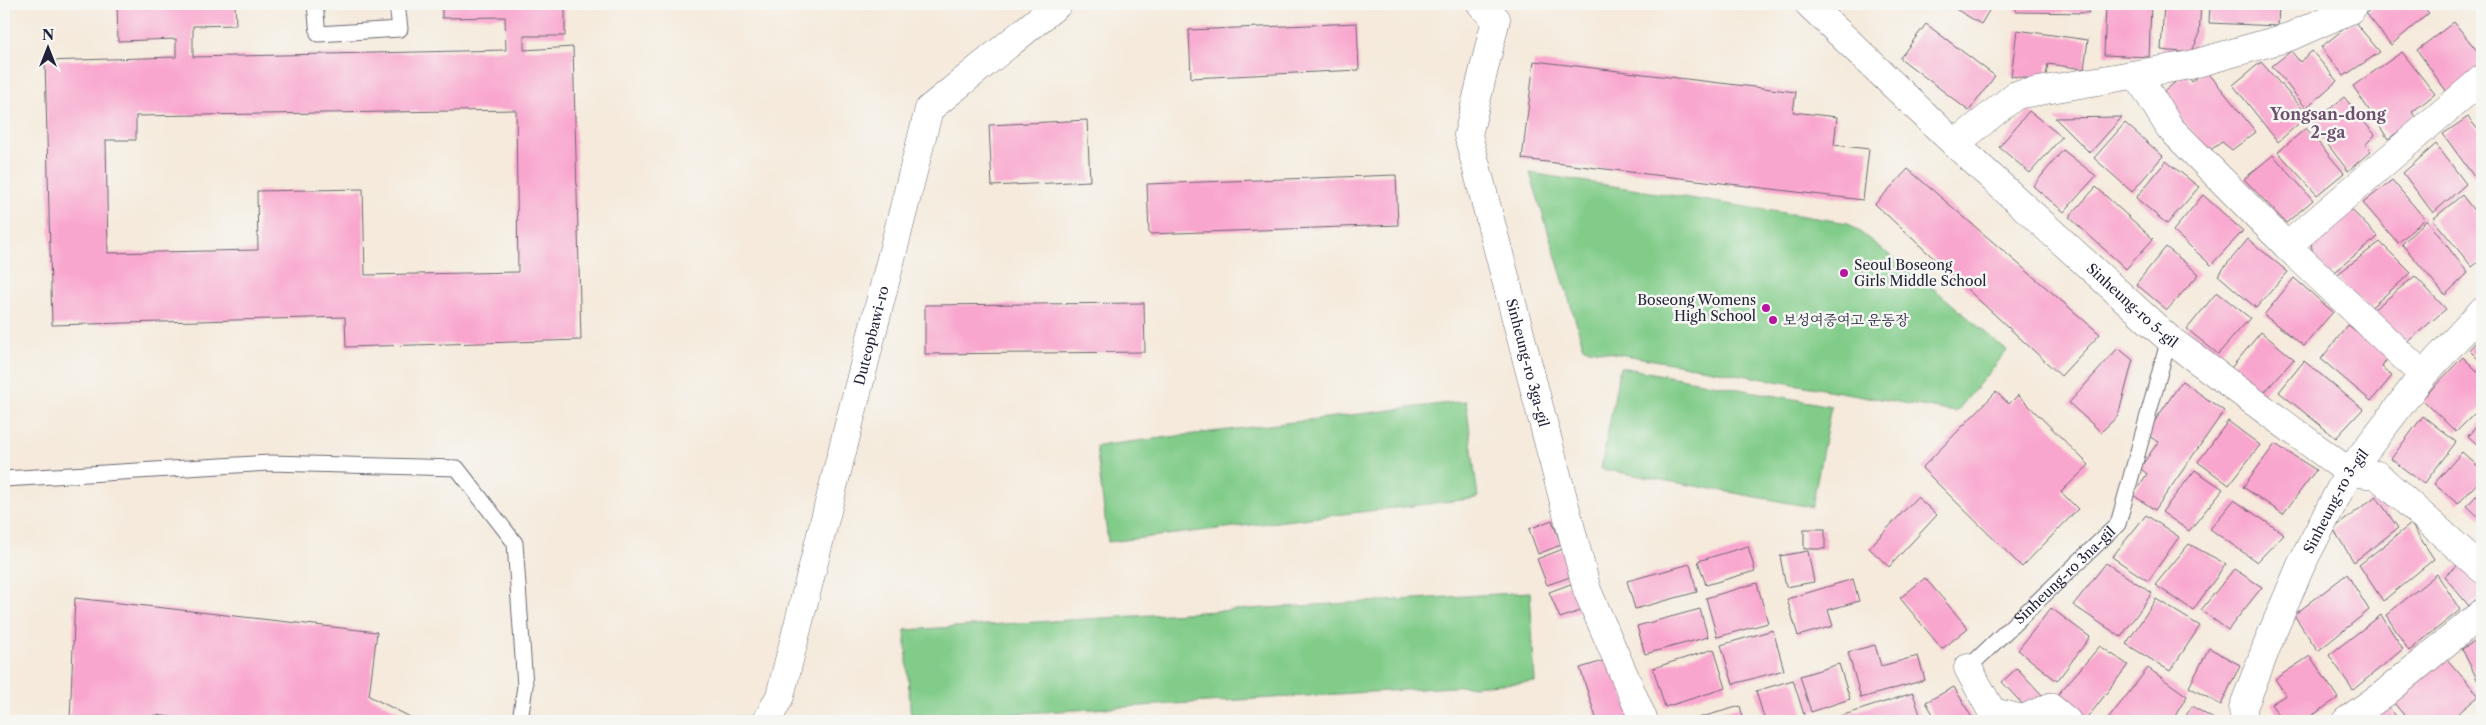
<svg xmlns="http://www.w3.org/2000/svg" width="2486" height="725" viewBox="0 0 2486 725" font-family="'Libre Caslon Text','Noto Serif KR',serif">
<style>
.green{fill:#81cc89;stroke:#527762}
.building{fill:#f9a6ce;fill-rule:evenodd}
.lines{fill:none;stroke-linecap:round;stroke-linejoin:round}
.lane-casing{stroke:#6c6873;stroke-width:17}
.street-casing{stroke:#6c6873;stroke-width:29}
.lane{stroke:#fff;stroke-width:15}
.street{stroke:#fff;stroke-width:28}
.poi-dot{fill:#b5179e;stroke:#f6f6f2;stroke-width:2}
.labels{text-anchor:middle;stroke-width:5;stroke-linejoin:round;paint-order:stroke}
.poi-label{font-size:14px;fill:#22223b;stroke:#f6f6f2;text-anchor:start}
.street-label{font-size:14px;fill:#22223b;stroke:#f6f6f2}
.quarter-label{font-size:16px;font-weight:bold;fill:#6d506e;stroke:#f6f6f2}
</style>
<rect width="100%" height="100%" fill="#f6f6f2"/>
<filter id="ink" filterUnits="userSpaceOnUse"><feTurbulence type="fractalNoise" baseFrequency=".02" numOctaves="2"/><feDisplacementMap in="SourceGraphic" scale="10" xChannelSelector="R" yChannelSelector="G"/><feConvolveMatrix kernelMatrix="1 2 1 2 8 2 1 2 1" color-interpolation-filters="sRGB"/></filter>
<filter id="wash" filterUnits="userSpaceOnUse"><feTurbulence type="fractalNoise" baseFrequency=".0096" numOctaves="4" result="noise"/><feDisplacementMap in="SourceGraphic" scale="20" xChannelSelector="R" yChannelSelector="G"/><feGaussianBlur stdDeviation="1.12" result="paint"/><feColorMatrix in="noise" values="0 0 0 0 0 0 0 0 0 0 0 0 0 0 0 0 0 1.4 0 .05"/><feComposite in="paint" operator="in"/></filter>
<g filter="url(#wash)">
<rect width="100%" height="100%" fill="#f5eadb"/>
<!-- green -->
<g class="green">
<polygon points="1530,173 1848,223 1938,292 2007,351 1956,412 1584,348"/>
<polygon points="1620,367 1831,406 1812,507 1601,469"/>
<polygon points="1466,401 1478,498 1108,542 1096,446"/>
<polygon points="1530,592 1535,682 911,720 905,630"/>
</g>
<g id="blocks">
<!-- building -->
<g class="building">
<path d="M117,4h118l1,21 -43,1v31l313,-7 -1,-33 -63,1v-14h123v32h-41v14l49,-3 8,293 -235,7 -1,-30 -293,8 -7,-264 131,-4v-18l-58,2zM516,110l2,162 -153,3 -2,-86 -106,2 1,59 -150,3 -2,-113h30v-24z"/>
<polygon points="1947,4 1993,4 1981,24"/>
<polygon points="2016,4 2089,4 2089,13 2016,12"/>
<polygon points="2106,4 2151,4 2149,57 2104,55"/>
<polygon points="2164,4 2201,4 2199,36 2191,53 2161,50"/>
<polygon points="2210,4 2279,4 2278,26 2209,23"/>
<polygon points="2378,4 2420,4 2429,13 2391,45 2366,13"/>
<polygon points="2354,21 2380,52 2344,76 2321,47"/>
<polygon points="2454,22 2482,57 2482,67 2449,95 2417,50"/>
<polygon points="1357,23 1359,70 1191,78 1189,30"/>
<polygon points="1926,24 1995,76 1969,111 1900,58"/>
<polygon points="2017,30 2088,40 2084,69 2048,64 2045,81 2011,76"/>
<polygon points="2291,51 2300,62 2312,51 2337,81 2306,108 2272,66"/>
<polygon points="2402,52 2435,94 2412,112 2418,119 2388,139 2353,86"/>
<polygon points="1534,61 1796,92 1793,112 1837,117 1834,145 1869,149 1863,200 1522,159"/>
<polygon points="2261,62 2308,115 2278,142 2233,85"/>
<polygon points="2206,70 2256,132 2232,150 2222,142 2209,151 2160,95 2186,73 2192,82"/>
<polygon points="2344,97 2375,135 2365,145 2371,151 2348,171 2312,124"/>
<polygon points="2029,111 2062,137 2030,173 1999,147"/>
<polygon points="2122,117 2090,153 2055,118"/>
<polygon points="2468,117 2482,135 2482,173 2475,178 2443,134"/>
<polygon points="1087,120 1090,181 992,186 989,125"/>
<polygon points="2125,123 2163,156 2132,192 2094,158"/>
<polygon points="2306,128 2344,173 2317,195 2278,152"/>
<polygon points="2436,144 2466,184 2433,213 2403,173"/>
<polygon points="2063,150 2096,176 2064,212 2033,186"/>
<polygon points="2273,155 2313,200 2286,223 2244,179"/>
<polygon points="2166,161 2199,187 2167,224 2136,198"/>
<polygon points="1908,169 2100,334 2061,376 1875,204"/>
<polygon points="1396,175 1398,225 1149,234 1147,184"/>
<polygon points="2392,180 2425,219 2398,243 2363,203"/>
<polygon points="2096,187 2153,239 2126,269 2069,217"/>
<polygon points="2203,195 2243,231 2211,265 2173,231"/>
<polygon points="2462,195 2482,221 2482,259 2472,267 2433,219"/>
<polygon points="2348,206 2378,237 2330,275 2313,256 2310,235"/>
<polygon points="2427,220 2468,273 2445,295 2402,244"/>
<polygon points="2248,239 2288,272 2256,308 2218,275"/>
<polygon points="2380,242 2411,273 2369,309 2335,276"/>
<polygon points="2166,247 2199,274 2167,310 2136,284"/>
<polygon points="2415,276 2446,309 2406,343 2372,311"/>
<polygon points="2294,278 2333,312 2304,346 2264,315"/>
<polygon points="2217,292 2250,318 2218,354 2187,329"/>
<polygon points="1144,303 1145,352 925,354 925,305"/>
<polygon points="2348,325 2389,356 2382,367 2392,376 2371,401 2321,359"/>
<polygon points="2261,332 2294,359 2262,395 2231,368"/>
<polygon points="2482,335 2482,363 2469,350"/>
<polygon points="2118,348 2133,360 2118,416 2101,432 2069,403"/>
<polygon points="2463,357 2482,376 2482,406 2456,432 2422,399"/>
<polygon points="2304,361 2363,409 2336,438 2279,392"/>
<polygon points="2182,381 2224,411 2155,510 2133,495 2147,474 2140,468 2158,442 2146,434"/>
<polygon points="1996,392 2009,404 2018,395 2089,465 2061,492 2078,509 2022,567 1922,468"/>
<polygon points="2423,416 2456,442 2424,484 2391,459"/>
<polygon points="2482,420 2482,449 2468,436"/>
<polygon points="2228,421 2260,445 2229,485 2198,462"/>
<polygon points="2275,444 2316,470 2283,514 2243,487"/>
<polygon points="2462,452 2482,470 2482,478 2458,504 2434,484"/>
<polygon points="2195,470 2223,489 2189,531 2162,512"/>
<polygon points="2482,489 2482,520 2467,506"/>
<polygon points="2376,496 2398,528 2354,562 2333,529"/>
<polygon points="1917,497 1937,515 1889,567 1869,548"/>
<polygon points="2234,500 2284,534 2257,562 2210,529"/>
<polygon points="2146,515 2179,537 2148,581 2112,557"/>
<polygon points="1552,520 1561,545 1538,554 1529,529"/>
<polygon points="2411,524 2434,559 2383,601 2359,565"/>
<rect x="1804" y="529" width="21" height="20"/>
<polygon points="2189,544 2226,564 2193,610 2155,585"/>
<polygon points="1748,546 1755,571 1706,585 1698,561"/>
<polygon points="1563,549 1573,576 1547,585 1537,559"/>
<polygon points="1808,551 1814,582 1786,587 1780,556"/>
<polygon points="2462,562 2482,585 2482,595 2469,606 2444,576"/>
<polygon points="2106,563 2152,593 2121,637 2073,605"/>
<polygon points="1690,564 1697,592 1635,609 1627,581"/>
<polygon points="2234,569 2262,587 2228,630 2201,610"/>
<polygon points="2347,574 2369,610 2318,651 2294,615"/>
<polygon points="2437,574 2460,610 2409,651 2386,615"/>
<polygon points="1925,578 1968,628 1942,649 1900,598"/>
<polygon points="1853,579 1859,601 1828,610 1833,626 1798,636 1787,599"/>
<polygon points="1576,582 1586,609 1560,618 1549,592"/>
<polygon points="1757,583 1768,623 1717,637 1706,598"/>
<polygon points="75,598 377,632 369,696 418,721 203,721 155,715 155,721 70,721"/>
<polygon points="2156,599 2200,626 2170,671 2126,644"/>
<polygon points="2051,608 2090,637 2057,681 2018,650"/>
<polygon points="1700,609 1708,637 1645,654 1637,626"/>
<polygon points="2381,615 2403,649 2353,690 2329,655"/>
<polygon points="1773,630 1784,670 1733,684 1721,645"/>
<polygon points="2482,637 2482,689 2462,649"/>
<polygon points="1875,645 1881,666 1918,656 1925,680 1861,698 1848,652"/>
<polygon points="2100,646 2128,665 2085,721 2080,721 2054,699"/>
<polygon points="2209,648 2240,665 2221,705 2189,687"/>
<polygon points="1714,649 1726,688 1665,707 1653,668"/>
<polygon points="2310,656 2338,698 2304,721 2273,721 2280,717 2271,704 2286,695 2275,679"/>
<polygon points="2445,657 2479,696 2449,721 2409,721 2393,702"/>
<polygon points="1610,659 1633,721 1597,721 1580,668"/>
<polygon points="1839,664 1850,699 1811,712 1800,676"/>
<polygon points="2017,668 2043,696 2028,710 2002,682"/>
<polygon points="2148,668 2187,696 2172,721 2114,721 2109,718"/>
<polygon points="1793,680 1806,721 1765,721 1756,691"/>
<polygon points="1954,687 1974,721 1937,721 1926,702"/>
<polygon points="1913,693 1922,721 1828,721 1828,720"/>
<polygon points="1740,706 1744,721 1688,721"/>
<polygon points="2192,706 2217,721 2183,721"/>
<polygon points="2388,706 2400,721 2367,721"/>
</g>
</g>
</g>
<g filter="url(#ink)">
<use href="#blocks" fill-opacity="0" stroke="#6c6873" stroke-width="1"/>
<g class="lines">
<!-- lane casing -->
<g class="lane-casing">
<g id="lane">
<polyline points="315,4 318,34 400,29 397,4"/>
<polyline points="4,479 270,463 457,468 515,543 525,686 520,721"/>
<path id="s1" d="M1968,668l150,-144 51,-185"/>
</g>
</g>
<!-- street casing -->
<g class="street-casing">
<g id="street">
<path id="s2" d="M1481,4l15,15 -28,116 119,455 57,131"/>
<path id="s3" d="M1809,4l146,140 214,195 180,133 28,3 105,94"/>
<polyline points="2137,75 2170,128 2287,246 2482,79"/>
<polyline points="1955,144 2016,95 2190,65 2289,37 2350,10 2355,4"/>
<polyline points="2287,246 2423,375"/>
<polyline points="1968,668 1997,721"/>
<polyline points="1992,712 2023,719 2050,707 2067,721"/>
<path id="s4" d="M767,721l13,-25 149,-587 129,-105"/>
<path id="s5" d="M2244,721l-1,-13 27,-70 31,-73 48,-93 74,-97 59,-64"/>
<polyline points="2346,721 2385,693 2482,613"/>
</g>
</g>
<!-- lane -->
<use href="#lane" class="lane"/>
<!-- street -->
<use href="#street" class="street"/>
</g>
</g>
<!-- markers -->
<g class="poi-dot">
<circle cx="1844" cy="273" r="5"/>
<circle cx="1766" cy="308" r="5"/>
<circle cx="1773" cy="320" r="5"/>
</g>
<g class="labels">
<!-- poi labels -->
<g class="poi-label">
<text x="1854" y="270">Seoul Boseong<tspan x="1854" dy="16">Girls Middle School</tspan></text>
<text x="1756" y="305" text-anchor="end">Boseong Womens<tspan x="1756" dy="16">High School</tspan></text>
<text x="1783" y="325">보성여중여고 운동장</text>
</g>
<!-- street labels -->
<g class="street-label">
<text dy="5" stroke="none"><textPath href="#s3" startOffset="442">Sinheung-ro 5-gil</textPath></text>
<text dy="5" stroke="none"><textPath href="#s4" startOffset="400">Duteopbawi-ro</textPath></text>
<text dy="5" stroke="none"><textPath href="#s2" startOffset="376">Sinheung-ro 3ga-gil</textPath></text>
<text dy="5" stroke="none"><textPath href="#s5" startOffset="240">Sinheung-ro 3-gil</textPath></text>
<text dy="5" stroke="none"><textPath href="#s1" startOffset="134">Sinheung-ro 3na-gil</textPath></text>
</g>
<!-- quarter labels -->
<g class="quarter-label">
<text x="2328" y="120">Yongsan-dong<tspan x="2328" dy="18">2-ga</tspan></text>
</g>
</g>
<!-- margin -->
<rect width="2486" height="725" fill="none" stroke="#f6f6f2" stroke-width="20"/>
<!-- north arrow -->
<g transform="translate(48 48)" stroke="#f6f6f2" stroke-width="4" paint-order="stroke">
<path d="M0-4L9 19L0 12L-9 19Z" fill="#22223b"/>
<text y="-8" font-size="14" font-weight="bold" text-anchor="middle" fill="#22223b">N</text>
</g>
</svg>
